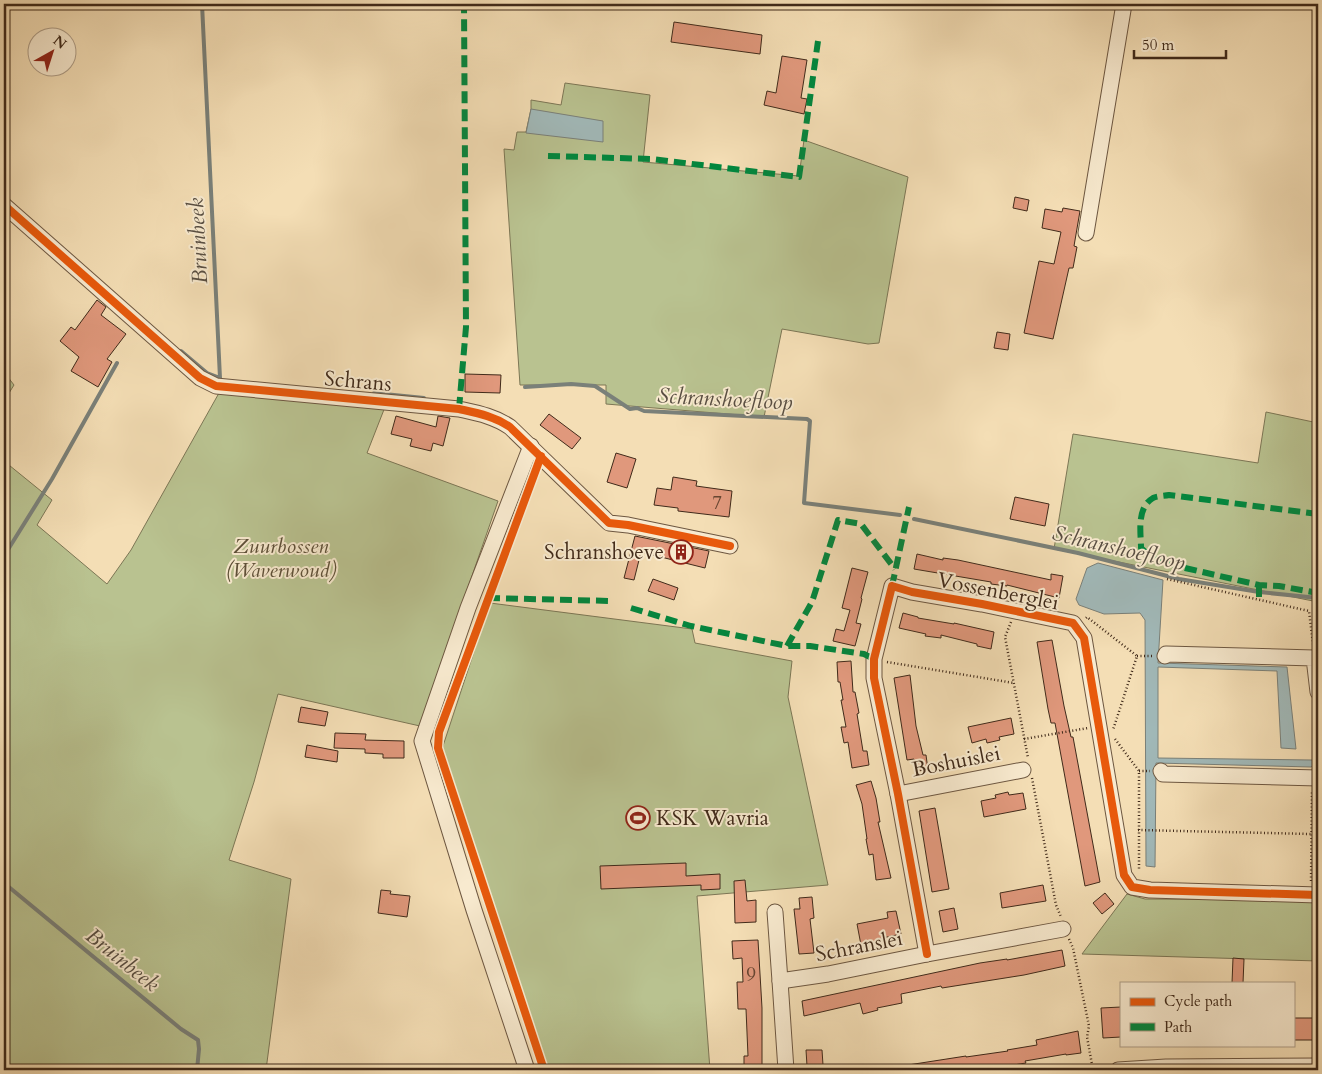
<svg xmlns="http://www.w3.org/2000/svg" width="1322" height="1074" viewBox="0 0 1322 1074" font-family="Cardo,serif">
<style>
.green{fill:#b9c290;stroke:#7c7655}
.water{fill:#a1b9b9;stroke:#7a8079}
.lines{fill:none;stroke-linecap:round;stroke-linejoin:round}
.stream{stroke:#7a8079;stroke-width:4}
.building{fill:#e0987c;stroke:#402a1a}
.street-casing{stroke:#6d5741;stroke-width:17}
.path{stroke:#402a1a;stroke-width:2.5;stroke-dasharray:1 2.5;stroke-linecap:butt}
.street{stroke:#f8eacf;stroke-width:15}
.quiet{stroke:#00873e;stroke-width:6;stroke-dasharray:12 6;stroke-linecap:butt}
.cycleway-casing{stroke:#f8eacf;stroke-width:11}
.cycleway{stroke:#e8590c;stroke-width:8}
.labels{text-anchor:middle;stroke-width:4;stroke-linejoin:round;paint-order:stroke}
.number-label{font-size:19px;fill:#684632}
.street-label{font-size:21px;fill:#402a1a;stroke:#f8eacf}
.park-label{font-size:21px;font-style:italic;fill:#5e5038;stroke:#f8eacf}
.poi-label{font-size:21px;fill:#402a1a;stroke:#f8eacf;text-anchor:end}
.water-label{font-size:22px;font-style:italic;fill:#584e42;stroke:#f8eacf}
</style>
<rect width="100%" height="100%" fill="#f4deb5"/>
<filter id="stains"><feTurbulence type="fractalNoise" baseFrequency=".004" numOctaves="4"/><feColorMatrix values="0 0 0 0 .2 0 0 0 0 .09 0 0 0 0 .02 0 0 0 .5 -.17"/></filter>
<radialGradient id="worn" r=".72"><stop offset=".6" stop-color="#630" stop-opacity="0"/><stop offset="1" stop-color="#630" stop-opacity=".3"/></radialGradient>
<!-- green -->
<g class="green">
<polygon points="565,83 650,95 643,162 799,176 804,140 908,177 879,343 868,344 782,329 764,417 606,404 606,385 520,385 504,149 514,150 517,132 526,132 531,109 531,100 561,105"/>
<polygon points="4,372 14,385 4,401"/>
<polygon points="219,393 385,407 367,453 498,501 420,726 278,694 254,782 229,860 291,879 266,1070 4,1070 4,461 52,500 37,525 107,584 131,550"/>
<polygon points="1266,412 1318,423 1318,602 1054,549 1073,434 1258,463"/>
<polygon points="490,603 692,629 695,643 792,661 788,697 828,885 697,896 710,1070 548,1070 441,752"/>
<polygon points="1127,894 1145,899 1318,900 1318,961 1082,954"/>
</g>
<!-- water -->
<g class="water">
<polygon points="531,109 603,121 603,142 526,133"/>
<polygon points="1098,563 1163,580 1158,663 1287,667 1296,749 1281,748 1277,671 1158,667 1158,758 1312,760 1318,763 1311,767 1156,763 1155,867 1146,866 1145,620 1140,613 1104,614 1079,605 1076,599 1087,568"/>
<polygon points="1316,790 1318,790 1318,859 1316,858"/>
</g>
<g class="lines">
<!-- stream -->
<g class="stream">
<polyline points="181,351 207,373 220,378 202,4"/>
<polyline points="525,387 571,384 595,386 630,409 637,408 644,411 807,419 810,421 804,503 900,515"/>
<polyline points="374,393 424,398"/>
<polyline points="914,519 1078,553 1179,579 1259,592 1318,598"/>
<polyline points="4,556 52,479 117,363"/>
<polyline points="4,883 181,1029 198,1040 199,1049 197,1070"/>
</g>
</g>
<!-- building -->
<g class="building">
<polygon points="674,22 762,35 760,54 671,42"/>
<polygon points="782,56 807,60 801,98 807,99 804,114 764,105 767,91 776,93"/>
<polygon points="1015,197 1029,200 1027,211 1013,208"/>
<polygon points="1063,208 1080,211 1074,246 1077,247 1073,268 1069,268 1053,339 1024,333 1039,261 1054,264 1061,232 1042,228 1045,209 1062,212"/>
<polygon points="97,300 106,307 101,315 126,334 107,359 112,362 98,387 71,371 79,357 60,341 71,327 75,330"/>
<polygon points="997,332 1010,334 1008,350 994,348"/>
<polygon points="465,374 501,375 500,393 465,392"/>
<polygon points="549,414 581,438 572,449 540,425"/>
<polygon points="396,416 436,427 438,416 450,418 443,446 433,443 431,451 410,446 412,439 391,434"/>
<polygon points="616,453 636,459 627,488 607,482"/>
<polygon points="673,477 697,481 696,486 732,491 729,517 678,511 678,508 654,505 657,488 671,490"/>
<polygon points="1015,497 1049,504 1045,526 1010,519"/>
<polygon points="635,536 709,551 705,568 641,552 634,580 624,578"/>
<polygon points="917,554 943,560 943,558 958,560 1051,580 1051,574 1063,576 1059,598 1007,585 1007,586 991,584 991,582 914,569"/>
<polygon points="852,568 868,572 861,598 862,599 856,623 861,624 855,646 833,641 836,629 844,631 850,610 842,608"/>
<polygon points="653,579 678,588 674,600 648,591"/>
<polygon points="903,613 918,617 918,618 954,624 954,623 994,632 991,649 977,646 977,644 941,635 941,638 925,636 926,634 899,628"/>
<polygon points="1052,640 1064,706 1071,737 1073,737 1100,882 1085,886 1055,723 1051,723 1048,709 1037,642"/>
<polygon points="851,661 853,692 855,692 859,713 857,714 863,751 867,751 869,765 852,768 848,742 844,743 841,727 846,727 841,700 843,700 840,682 838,682 837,662"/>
<polygon points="910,675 916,726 923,755 926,755 928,770 916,771 914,759 907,760 894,678"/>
<polygon points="301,707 328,712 325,726 298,722"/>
<polygon points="1011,718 1014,734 999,737 1000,740 987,743 986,739 972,743 968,727"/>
<polygon points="335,733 366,734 365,740 404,741 404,758 383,758 383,754 365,753 365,749 334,748"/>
<polygon points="307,745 338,751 337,762 305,757"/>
<polygon points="871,781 876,798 880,822 878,822 891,878 876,880 873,854 869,855 866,839 867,839 862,804 856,785"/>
<polygon points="1008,792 1009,795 1023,793 1026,809 984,817 981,801 996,798 995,795"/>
<polygon points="935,808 949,889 932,892 919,811"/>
<polygon points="686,863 686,876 720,874 720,889 701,890 701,885 601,889 600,866"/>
<polygon points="745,880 747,901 756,900 756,922 735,923 734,881"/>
<polygon points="1043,885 1046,901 1002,908 1000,893"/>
<polygon points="381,890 391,891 390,894 410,896 407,917 378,913"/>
<polygon points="1105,893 1114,904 1102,914 1093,903"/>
<polygon points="812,897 814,918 810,919 814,953 799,954 794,909 800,909 799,898"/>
<polygon points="954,908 958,929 943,932 939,911"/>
<polygon points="896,911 901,934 878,939 878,942 861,945 857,924 888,918 887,912"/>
<polygon points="758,940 762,1008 762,1070 744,1070 744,1056 748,1056 746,1009 738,1009 737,982 743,982 742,958 733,959 732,941"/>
<polygon points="1062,950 1065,966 1024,975 942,988 941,986 901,994 902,1003 877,1008 878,1010 863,1014 860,1003 804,1016 802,1001 980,963 1007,959 1007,960"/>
<polygon points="1233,958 1244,959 1243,983 1232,983"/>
<polygon points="1121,1007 1121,1037 1103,1038 1101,1008"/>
<rect x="1293" y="1018" width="23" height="22"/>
<polygon points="1078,1031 1081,1053 1066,1055 1066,1054 1025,1061 1026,1063 982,1070 909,1070 908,1065 966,1056 966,1057 1008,1051 1007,1050 1037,1045 1036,1040"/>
<polygon points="806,1050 822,1050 823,1065 807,1066"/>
</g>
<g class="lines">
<!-- street casing -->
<g class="street-casing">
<g id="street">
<path d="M4,205l196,173 16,8 243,23c18,4 35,7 51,18l99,96 19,2 102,21"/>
<polyline points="1086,233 1124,4"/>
<polyline points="1165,656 1166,654 1314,658 1318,692"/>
<polyline points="1161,771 1163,774 1318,778"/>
<polyline points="898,794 1023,770"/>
<polyline points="775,912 780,981"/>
<polyline points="927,954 898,794 874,678 874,659 892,586 912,592 982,604 1073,623 1084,638 1124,875 1132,887 1150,890 1318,895"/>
<polyline points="527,1070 474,910 422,741 468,608 531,446"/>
<polyline points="786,1070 780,981 828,974 927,954 1063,929"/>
<polyline points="1118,1070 1166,1067 1318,1066"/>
</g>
</g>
<!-- path -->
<g class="path">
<polyline points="1167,579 1309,611 1313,644"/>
<polyline points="1086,618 1087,617 1137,656 1113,730"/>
<polyline points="1011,622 1005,637 1028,758"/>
<polyline points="1137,656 1153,656"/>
<polyline points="887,662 1014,683"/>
<polyline points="1024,739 1088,728"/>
<polyline points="1115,739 1139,771 1139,871"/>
<polyline points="1139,771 1150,771"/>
<polyline points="1032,778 1056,905 1061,917"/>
<polyline points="1138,830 1311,834"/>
<polyline points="1311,881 1312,791"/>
<polyline points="1069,939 1073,948 1089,1026 1087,1037 1093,1070"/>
</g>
<!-- street -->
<use href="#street" class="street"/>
<!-- quiet -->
<g class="quiet">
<polyline points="548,156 652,159 799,177 818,41"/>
<polyline points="459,409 466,327 464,4"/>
<path d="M1318,514l-149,-19c-5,1 -12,1 -16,3 -17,10 -12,35 -12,50l11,10 33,10 74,17 20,1 39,7"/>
<polyline points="1259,585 1259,600"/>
<polyline points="892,586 909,507"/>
<polyline points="488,598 613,601"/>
<polyline points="631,608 691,626 787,646 810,646 864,654 874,659"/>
<polyline points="787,646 812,602 838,520 861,524 895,569"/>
</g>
<!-- cycleway casing -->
<g class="cycleway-casing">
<g id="cycleway">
<path d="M4,205l196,173 16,8 243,23c18,4 35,7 51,18l99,96 19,2 102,21"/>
<polyline points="541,456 439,732 438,748 544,1070"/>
<polyline points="927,954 898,794 874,678 874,659 892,586 912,592 982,604 1073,623 1084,638 1124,875 1132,887 1150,890 1318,895"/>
</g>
</g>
<!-- cycleway -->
<use href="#cycleway" class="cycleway"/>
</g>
<!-- icons -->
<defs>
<g id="building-ring" transform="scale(1.25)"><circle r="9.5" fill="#f8eacf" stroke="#8f2418" stroke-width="1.5"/><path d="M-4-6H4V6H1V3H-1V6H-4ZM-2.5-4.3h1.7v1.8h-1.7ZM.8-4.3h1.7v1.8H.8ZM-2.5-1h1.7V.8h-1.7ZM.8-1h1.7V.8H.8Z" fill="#8f2418"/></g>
<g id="stadium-ring" transform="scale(1.25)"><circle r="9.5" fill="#f8eacf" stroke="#8f2418" stroke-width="1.5"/><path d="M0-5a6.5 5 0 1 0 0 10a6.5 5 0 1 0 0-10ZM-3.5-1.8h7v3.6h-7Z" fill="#8f2418"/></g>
</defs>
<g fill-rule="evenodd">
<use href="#building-ring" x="681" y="552"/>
<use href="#stadium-ring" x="638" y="818"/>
</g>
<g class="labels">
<!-- number labels -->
<g class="number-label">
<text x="717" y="509">7</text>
<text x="751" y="981">9</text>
</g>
<!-- street labels -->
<g class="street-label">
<text transform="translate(358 381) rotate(5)" y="7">Schrans</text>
<text transform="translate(998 591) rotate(11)" y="7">Vossenberglei</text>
<text transform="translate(956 761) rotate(-11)" y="7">Boshuislei</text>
<text transform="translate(859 946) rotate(-11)" y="7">Schranslei</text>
</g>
<!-- park labels -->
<g class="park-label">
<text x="281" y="553">Zuurbossen<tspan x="281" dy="24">(Waverwoud)</tspan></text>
</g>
<!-- poi labels -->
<g class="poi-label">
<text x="664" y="559">Schranshoeve</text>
<text x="656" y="825" text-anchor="start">KSK Wavria</text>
</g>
<!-- water labels -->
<g class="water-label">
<text transform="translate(197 241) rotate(-93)" y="8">Bruinbeek</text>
<text transform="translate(725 398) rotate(3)" y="8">Schranshoefloop</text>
<text transform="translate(1119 547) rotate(13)" y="8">Schranshoefloop</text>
<text transform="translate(123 959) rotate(39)" y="8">Bruinbeek</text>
</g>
</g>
<!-- margin -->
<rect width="1322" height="1074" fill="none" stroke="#f4deb5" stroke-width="20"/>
<rect x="5" y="5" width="1312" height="1064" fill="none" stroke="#402a1a" stroke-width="2.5"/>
<rect x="10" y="10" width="1302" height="1054" fill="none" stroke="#402a1a"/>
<!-- legend -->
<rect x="1120" y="982" width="175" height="65" fill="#f8eacf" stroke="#ae9d87"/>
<rect x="1130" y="998" width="25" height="8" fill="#e8590c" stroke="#ae9d87"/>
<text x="1164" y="1006" font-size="15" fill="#402a1a">Cycle path</text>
<rect x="1130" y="1023" width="25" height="8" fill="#00873e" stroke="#ae9d87"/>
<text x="1164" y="1032" font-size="15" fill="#402a1a">Path</text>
<!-- north arrow -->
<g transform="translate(52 52) rotate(39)"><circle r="24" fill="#f8eacf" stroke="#ae9d87"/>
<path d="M0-4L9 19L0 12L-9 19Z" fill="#8f2418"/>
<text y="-8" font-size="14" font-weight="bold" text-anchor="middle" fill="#402a1a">N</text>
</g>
<!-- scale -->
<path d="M1134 50v8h92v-8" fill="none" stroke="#402a1a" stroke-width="2.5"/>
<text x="1142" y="50" font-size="15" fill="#402a1a" stroke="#f8eacf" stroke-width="4" paint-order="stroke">50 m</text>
<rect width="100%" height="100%" filter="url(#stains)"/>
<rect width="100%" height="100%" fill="url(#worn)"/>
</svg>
